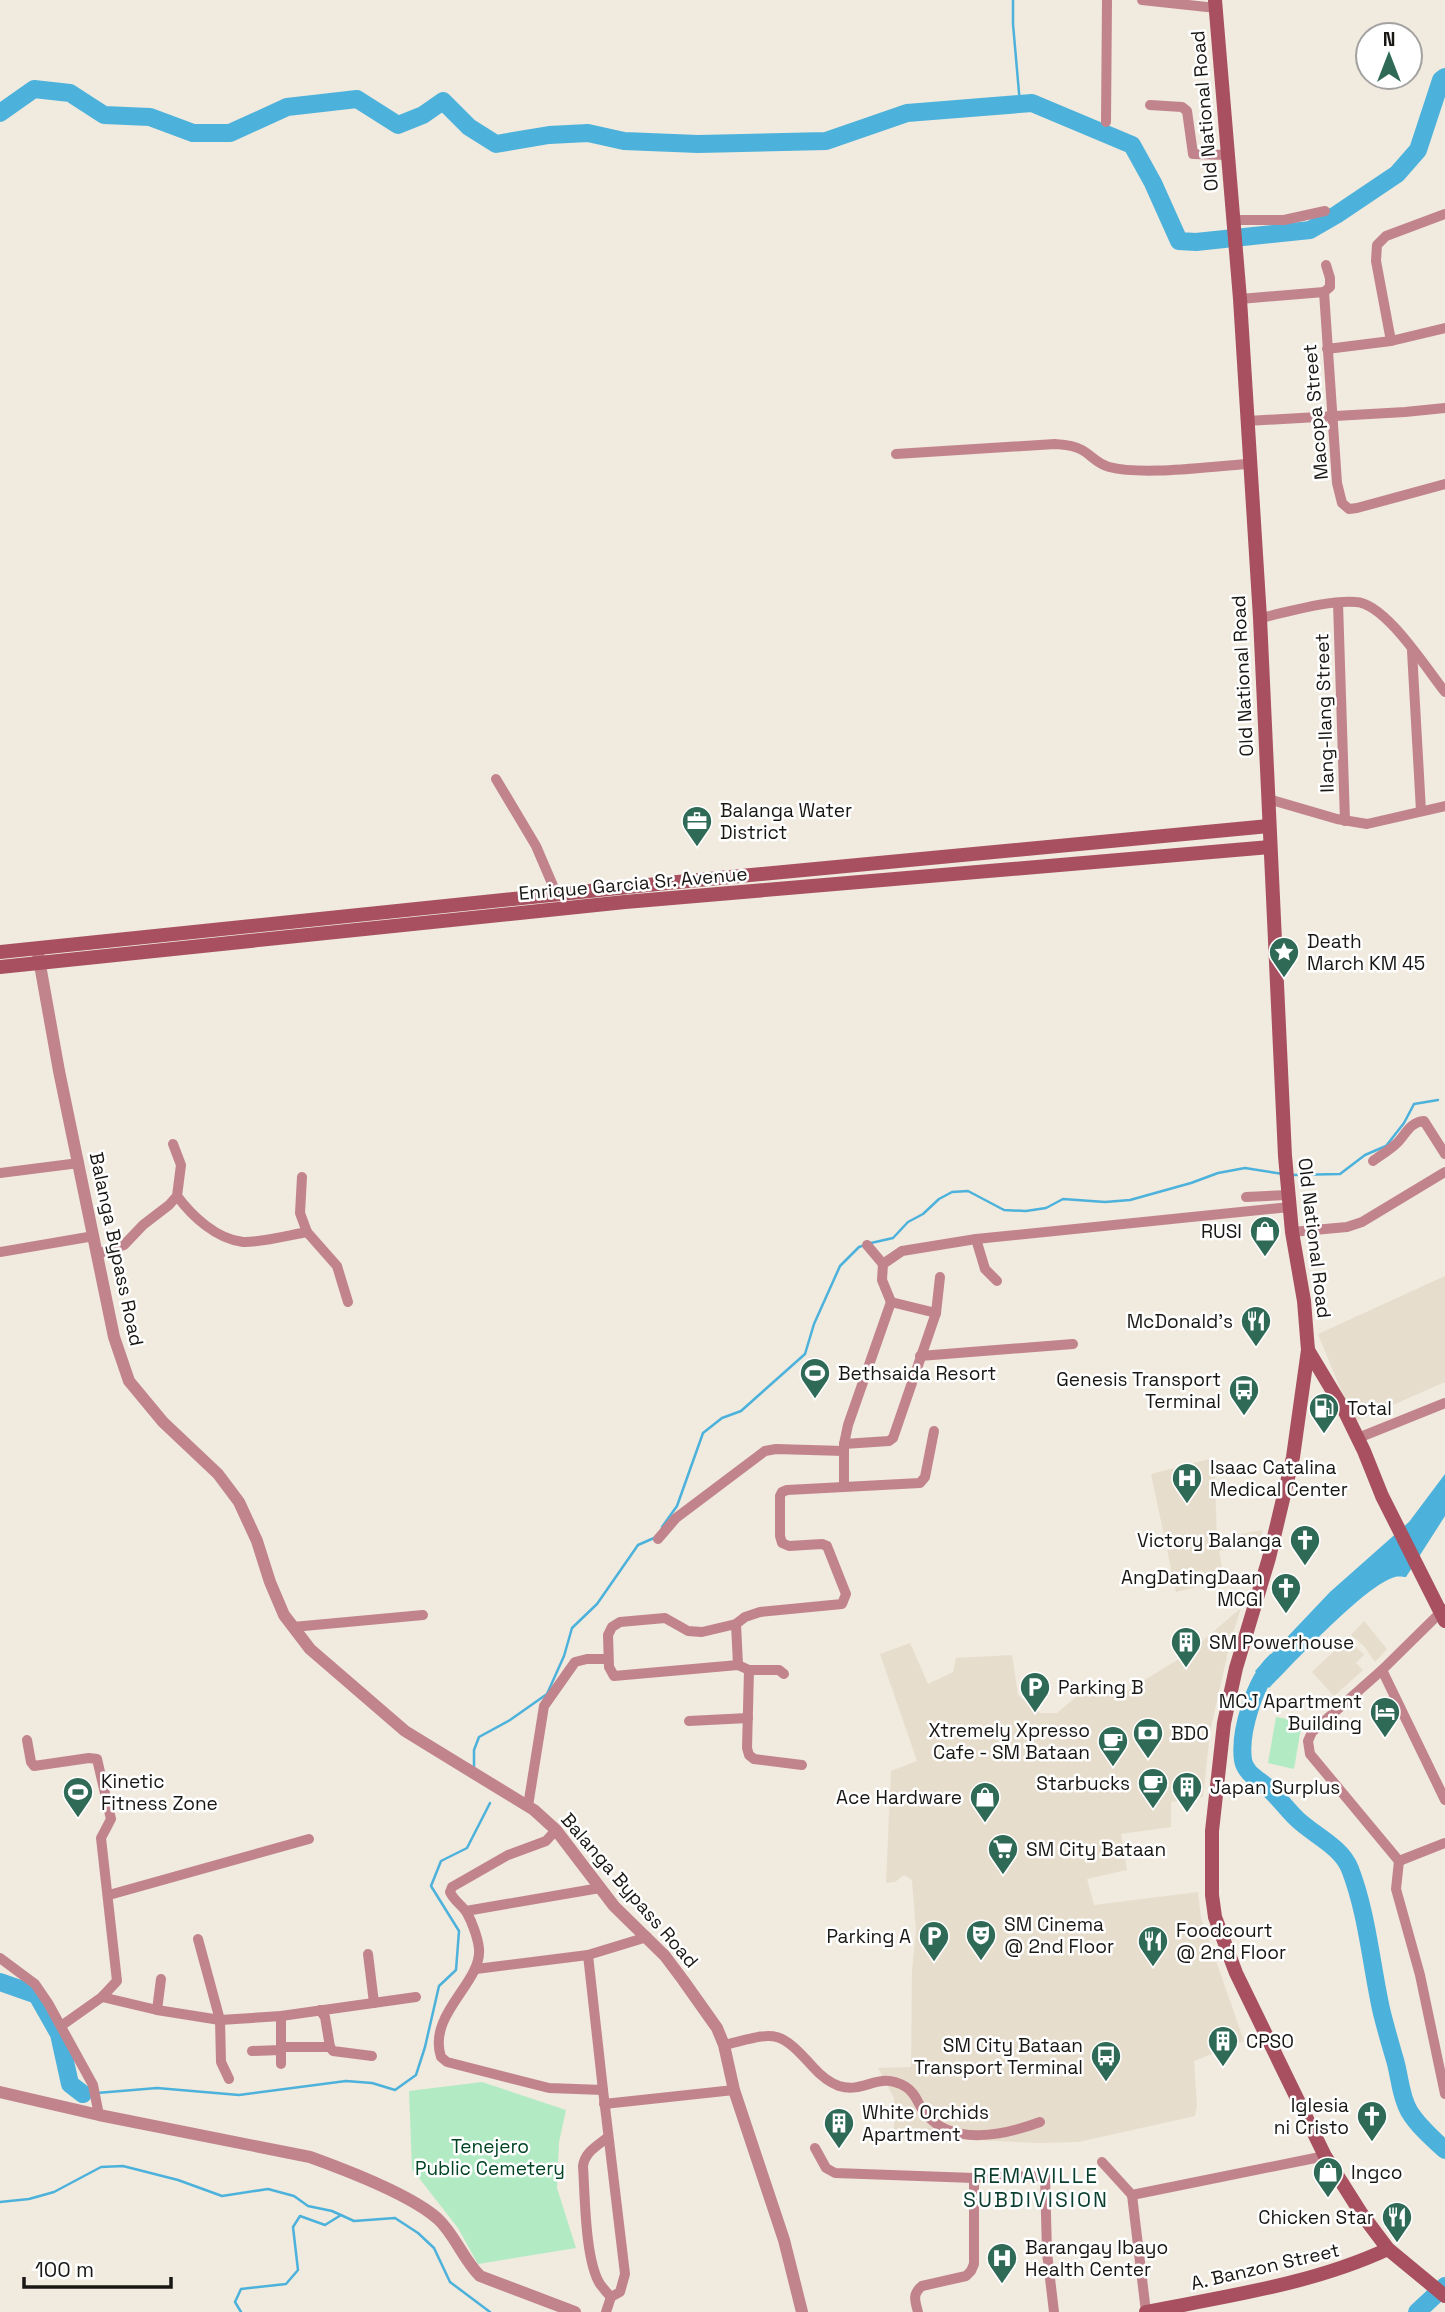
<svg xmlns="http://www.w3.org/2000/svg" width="1445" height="2312" viewBox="0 0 1445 2312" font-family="'Space Grotesk',sans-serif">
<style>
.built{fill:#e7ddcc}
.green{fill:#b2ebc3}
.water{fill:#4db2db}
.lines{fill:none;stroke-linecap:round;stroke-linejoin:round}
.stream{stroke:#4db2db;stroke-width:2.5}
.river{stroke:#4db2db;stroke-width:18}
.minor{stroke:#c2848c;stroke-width:10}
.tertiary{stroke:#c2848c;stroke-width:12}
.secondary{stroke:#a8505f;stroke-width:14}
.labels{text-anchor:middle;stroke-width:5;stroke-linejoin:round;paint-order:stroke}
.street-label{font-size:19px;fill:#191714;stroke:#fff}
.poi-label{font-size:19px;fill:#191714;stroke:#fff;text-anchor:start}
.park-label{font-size:19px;fill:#014423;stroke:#fff}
.neighbourhood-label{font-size:21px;letter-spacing:2px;fill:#0a3e2e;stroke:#fff}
</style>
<rect width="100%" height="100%" fill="#f0eadf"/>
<!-- built -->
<g class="built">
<polygon points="1445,1276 1445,1382 1354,1422 1318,1334"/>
<polygon points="1214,1458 1217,1538 1263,1530 1258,1546 1219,1551 1224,1580 1176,1592 1151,1474"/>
<polygon points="1241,1608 1230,1643 1210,1732 1203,1797 1171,1802 1171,1827 1121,1834 1127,1870 1087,1879 1094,1905 1198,1892 1201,1918 1244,2041 1194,2061 1197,2105 1195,2116 1078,2142 1039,2143 894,2136 894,2098 878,2068 911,2067 912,1970 916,1931 912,1880 904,1875 895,1882 886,1883 891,1771 917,1761 880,1654 910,1643 928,1684 953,1672 956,1658 1012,1655 1018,1695 1040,1713 1057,1713 1077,1696 1106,1682 1122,1694 1187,1654"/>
<polygon points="1364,1621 1387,1649 1375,1662 1364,1646 1351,1635"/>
<polygon points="1348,1638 1364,1655 1356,1663 1363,1670 1334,1696 1312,1672"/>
</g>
<!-- green -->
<g class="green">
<polygon points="1276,1717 1302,1722 1294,1769 1268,1763"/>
<polygon points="482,2082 566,2110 559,2142 557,2188 576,2248 478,2264 458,2228 412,2169 409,2091"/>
</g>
<!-- water -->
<path class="water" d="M1445,1474v42l-39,61c-3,0 -7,-1 -11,0 -30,8 -102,87 -126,111l-14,-17 75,-79 79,-70z"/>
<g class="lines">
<!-- stream -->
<g class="stream">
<polyline points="1013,0 1013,24 1020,104"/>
<polyline points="1293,1175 1340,1174 1365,1155 1386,1146 1404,1123 1414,1104 1438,1100"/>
<polyline points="871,1243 893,1238 908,1222 923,1214 939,1199 952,1192 968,1191 1004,1210 1026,1211 1046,1208 1063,1199 1105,1202 1130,1200 1191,1183 1218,1173 1245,1168 1283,1174"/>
<polyline points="662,1527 677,1506 703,1433 722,1418 741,1411 805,1354 814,1324 840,1266 859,1247 865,1245"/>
<polyline points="474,1768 474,1750 479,1737 510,1720 547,1694 564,1656 572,1628 597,1604 638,1545 654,1538"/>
<polyline points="97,2093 157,2088 239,2095 346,2081 372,2083 395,2090 416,2075 425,2047 439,1986 456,1970 459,1931 431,1886 441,1861 467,1848 490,1803"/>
<polyline points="0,2202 29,2199 54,2192 101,2167 123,2166 178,2180 222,2196 268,2189 294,2196 308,2206 332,2211 354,2221 395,2218 418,2233 434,2248 450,2282 490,2312"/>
<polyline points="241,2312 235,2302 241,2289 286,2284 298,2270 293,2227 300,2216 325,2225 341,2215"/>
</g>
<!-- river -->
<g class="river">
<polyline points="0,113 34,89 70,93 104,115 150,117 193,133 230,133 287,107 357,99 398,125 423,115 443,101 469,127 496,144 549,135 588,133 624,141 698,144 826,141 907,113 1032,103 1132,145 1153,183 1179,241 1196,242 1310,230 1336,215 1397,174 1418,150 1441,80 1445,77"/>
<path d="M1275,1662c-20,19 -36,70 -32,98 2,13 15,19 24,27 11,10 19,21 29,31 17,17 45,28 54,51 17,44 21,94 31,140 4,17 9,34 14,51 5,17 5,35 14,51 9,15 23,27 36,39"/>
<polyline points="0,1982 37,1995 59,2034 70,2084 83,2094"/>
<polyline points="1417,2312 1445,2286"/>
</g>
<!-- minor -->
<g class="minor">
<polyline points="1142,0 1216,8"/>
<polyline points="1150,105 1182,107 1187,111 1193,154 1227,155"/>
<polyline points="1106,122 1107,0"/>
<polyline points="1232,220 1284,220 1325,211"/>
<polyline points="1324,292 1337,483 1342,503 1349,509 1357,508 1445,484"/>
<polyline points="1324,292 1330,287 1330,278 1326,265"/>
<polyline points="1240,299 1324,292"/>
<polyline points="1391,341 1376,261 1377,245 1386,236 1445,214"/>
<polyline points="1327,349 1391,341 1445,328"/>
<polyline points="1247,421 1405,412 1445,408"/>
<path d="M896,454l159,-10c10,1 18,1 27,6 9,5 15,14 27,17 36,9 101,-1 140,-3"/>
<polyline points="1338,603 1345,821"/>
<path d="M1260,618c29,-6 66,-18 96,-16 29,1 70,66 89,90"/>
<polyline points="1412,651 1421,811"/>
<polyline points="496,779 536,846 557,895"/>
<polyline points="1268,799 1337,819 1367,824 1445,806"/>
<path d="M1373,1161c8,-6 17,-11 24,-18 9,-9 13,-21 27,-22l21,33"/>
<polyline points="0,1173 79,1163"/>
<path d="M177,1196c15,20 39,43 66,46 15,1 47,-7 64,-10l-7,-19 2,-36"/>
<polyline points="1246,1197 1288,1195"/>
<polyline points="307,1232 337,1266 348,1302"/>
<polyline points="1292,1232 1347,1227 1362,1222 1445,1172"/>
<polyline points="976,1239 985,1269 997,1281"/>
<polyline points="867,1245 883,1264"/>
<polyline points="0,1252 94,1236"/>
<polyline points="97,1254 124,1245 143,1225 169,1205 177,1196 181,1165 173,1144"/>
<polyline points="891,1302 882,1280 883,1264 902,1251 976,1239 1290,1207"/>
<polyline points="891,1302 936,1313"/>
<polyline points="920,1356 1073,1344"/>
<polyline points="1358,1438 1445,1403"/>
<polyline points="844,1444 889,1441 893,1438 936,1313 940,1277"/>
<polyline points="844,1487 920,1483 925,1477 934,1431"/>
<polyline points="658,1539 676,1518 765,1451 776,1449 844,1451"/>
<polyline points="736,1624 738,1665"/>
<polyline points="293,1627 423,1615"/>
<polyline points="749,1670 779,1670 784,1674"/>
<polyline points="1382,1670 1445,1800"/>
<polyline points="689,1721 748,1718"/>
<polyline points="27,1740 31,1762 34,1766 89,1758 97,1759 111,1819 101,1838 117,1981 102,1997 61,2026"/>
<polyline points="802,1765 754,1759 749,1755 747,1748 749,1670 738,1665 614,1676 609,1667 608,1635 612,1627 620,1622 665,1618 688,1631 702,1632 736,1624 745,1617 760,1612 842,1604 846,1594 827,1546 822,1544 789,1546 782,1543 780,1536 780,1496 782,1492 787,1490 844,1487 844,1444 848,1425 891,1302"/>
<polyline points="528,1806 544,1706 575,1662 587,1659 608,1659"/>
<path d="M556,1830l-10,11 -38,14 -56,32 -2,5c4,9 12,13 17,21 5,9 11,25 12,36 3,34 -52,65 -38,108l6,5 102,26 54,2 -15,-135"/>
<polyline points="1399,1861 1310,1754 1308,1741 1312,1732 1382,1670 1444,1609"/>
<polyline points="1399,1861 1396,1889 1420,1975 1445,2094"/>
<polyline points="1399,1861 1445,1843"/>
<polyline points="109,1895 309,1839"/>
<polyline points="466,1911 600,1888"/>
<polyline points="198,1939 220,2020 221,2062 229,2079"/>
<polyline points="368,1954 374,2003"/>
<polyline points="0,1958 35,1984 48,2003 93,2085 99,2115"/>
<polyline points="476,1969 588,1955 647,1937"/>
<polyline points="102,1997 157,2010 220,2020 281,2016 416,1997"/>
<polyline points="157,2010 161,1979"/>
<polyline points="281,2016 281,2064"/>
<path d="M724,2045c51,-12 53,-18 89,22 8,9 15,15 26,19 27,8 39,-16 67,1 11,7 11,17 19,26 27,34 80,22 115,9"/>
<polyline points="281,2047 330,2047 325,2017 320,2010"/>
<polyline points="330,2047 333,2051 372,2056"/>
<polyline points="252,2051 281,2050"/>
<polyline points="603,2090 625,2274 620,2292 611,2297 606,2312"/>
<polyline points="604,2104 734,2090"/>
<path d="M607,2138c-10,8 -22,14 -24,28 2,30 2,94 17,118 3,4 7,9 11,13"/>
<polyline points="815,2148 826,2168 835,2173 974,2178 1045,2176 1047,2253 1054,2312"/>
<polyline points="1102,2162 1132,2195"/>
<polyline points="1132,2195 1325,2156"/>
<polyline points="1132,2195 1146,2312"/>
<path d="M918,2312c-3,-11 -6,-18 4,-26l44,-10 5,-5 3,-7v-86"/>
</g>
<!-- tertiary -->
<g class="tertiary">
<polyline points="37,948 59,1071 114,1337 129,1381 163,1422 218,1474 239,1502 257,1541 270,1582 284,1615 310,1649 405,1731 534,1810 556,1830 614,1906 665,1956 683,1980 717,2028 724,2045 734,2090 784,2240 802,2312"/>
<path d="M0,2092l99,23 211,42c36,13 100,37 128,62 17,16 25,40 42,57l95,36"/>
</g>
<!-- secondary -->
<g class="secondary">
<polyline points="1215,0 1240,299 1260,618 1285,1156 1292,1232 1304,1301 1308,1350 1293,1457 1269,1558 1236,1668 1224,1723 1212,1831 1212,1895 1215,1917 1236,1973 1325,2156 1361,2213 1388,2249 1445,2296"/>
<polyline points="0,952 667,883 1269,826"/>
<polyline points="0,967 625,902 1270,847"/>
<polyline points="1308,1350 1344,1410 1364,1451 1382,1496 1445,1621"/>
<path d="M1146,2312c81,-16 167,-28 242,-63"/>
</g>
</g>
<!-- icons -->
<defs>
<g id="office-pin" transform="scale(1.575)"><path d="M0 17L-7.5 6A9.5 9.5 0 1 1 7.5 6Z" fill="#2e6a55" stroke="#fff"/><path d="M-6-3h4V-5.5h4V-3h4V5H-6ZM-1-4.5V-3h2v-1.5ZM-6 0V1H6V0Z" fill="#fff"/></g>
<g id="sight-pin" transform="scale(1.575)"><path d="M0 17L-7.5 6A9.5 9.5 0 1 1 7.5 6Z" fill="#2e6a55" stroke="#fff"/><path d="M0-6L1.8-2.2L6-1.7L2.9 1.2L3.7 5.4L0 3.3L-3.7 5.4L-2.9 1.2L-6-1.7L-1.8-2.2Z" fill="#fff"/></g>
<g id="shop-pin" transform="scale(1.575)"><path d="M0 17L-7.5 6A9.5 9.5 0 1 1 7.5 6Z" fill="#2e6a55" stroke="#fff"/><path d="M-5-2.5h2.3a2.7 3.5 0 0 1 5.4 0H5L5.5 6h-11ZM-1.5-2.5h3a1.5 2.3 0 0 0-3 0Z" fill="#fff"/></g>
<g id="restaurant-pin" transform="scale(1.575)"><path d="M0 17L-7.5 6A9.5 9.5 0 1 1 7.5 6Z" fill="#2e6a55" stroke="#fff"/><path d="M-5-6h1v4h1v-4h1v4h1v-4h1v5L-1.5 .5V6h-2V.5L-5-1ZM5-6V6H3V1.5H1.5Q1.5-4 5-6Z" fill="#fff"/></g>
<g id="stadium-pin" transform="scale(1.575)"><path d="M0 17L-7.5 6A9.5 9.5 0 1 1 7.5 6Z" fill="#2e6a55" stroke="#fff"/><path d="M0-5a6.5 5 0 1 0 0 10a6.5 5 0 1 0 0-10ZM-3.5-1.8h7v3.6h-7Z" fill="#fff"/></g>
<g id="bus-pin" transform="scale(1.575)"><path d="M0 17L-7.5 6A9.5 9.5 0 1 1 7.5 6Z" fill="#2e6a55" stroke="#fff"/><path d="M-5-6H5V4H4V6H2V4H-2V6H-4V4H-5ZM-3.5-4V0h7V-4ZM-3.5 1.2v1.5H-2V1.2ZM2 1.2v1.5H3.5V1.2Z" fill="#fff"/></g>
<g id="fuel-pin" transform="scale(1.575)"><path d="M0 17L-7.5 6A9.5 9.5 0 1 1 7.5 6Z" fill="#2e6a55" stroke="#fff"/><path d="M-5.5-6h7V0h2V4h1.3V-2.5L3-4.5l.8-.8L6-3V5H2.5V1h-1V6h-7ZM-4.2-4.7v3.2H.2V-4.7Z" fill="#fff"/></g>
<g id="hospital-pin" transform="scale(1.575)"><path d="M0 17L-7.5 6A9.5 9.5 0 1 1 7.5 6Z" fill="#2e6a55" stroke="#fff"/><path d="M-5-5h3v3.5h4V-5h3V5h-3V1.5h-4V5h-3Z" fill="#fff"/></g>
<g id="church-pin" transform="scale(1.575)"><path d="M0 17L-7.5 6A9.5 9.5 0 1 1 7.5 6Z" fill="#2e6a55" stroke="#fff"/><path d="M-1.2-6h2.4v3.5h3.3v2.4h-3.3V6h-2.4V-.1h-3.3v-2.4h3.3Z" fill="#fff"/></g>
<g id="building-pin" transform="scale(1.575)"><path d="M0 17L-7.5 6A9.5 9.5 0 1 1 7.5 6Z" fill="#2e6a55" stroke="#fff"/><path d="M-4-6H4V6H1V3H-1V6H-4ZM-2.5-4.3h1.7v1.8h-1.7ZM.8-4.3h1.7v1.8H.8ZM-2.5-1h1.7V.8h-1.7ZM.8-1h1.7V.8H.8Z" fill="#fff"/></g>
<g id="parking-pin" transform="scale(1.575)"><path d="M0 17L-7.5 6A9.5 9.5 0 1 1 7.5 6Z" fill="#2e6a55" stroke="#fff"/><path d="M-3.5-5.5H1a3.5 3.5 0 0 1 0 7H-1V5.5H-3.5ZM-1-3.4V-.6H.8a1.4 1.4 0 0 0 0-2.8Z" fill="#fff"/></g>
<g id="hotel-pin" transform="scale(1.575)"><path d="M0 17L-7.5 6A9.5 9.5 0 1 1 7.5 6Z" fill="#2e6a55" stroke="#fff"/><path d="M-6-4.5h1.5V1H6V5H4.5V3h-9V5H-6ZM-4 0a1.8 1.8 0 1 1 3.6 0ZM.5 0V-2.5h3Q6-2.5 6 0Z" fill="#fff"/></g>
<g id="bank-pin" transform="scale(1.575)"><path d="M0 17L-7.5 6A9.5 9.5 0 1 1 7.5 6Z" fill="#2e6a55" stroke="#fff"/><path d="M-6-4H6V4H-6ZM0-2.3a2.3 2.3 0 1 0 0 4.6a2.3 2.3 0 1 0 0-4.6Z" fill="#fff"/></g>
<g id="cafe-pin" transform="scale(1.575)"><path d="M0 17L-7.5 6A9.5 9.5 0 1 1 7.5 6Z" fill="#2e6a55" stroke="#fff"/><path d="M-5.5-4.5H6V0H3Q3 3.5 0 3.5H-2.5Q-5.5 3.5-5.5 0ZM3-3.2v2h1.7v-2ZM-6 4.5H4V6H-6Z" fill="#fff"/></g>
<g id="supermarket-pin" transform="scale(1.575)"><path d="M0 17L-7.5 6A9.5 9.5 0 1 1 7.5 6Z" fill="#2e6a55" stroke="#fff"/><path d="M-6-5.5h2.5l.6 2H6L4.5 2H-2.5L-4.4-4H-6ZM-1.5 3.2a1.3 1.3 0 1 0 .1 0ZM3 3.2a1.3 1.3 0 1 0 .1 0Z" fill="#fff"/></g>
<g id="theatre-pin" transform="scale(1.575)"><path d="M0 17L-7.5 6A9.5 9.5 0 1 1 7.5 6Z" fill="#2e6a55" stroke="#fff"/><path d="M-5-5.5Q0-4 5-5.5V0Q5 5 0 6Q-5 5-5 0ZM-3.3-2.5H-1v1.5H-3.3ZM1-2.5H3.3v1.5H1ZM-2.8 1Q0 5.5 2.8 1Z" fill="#fff"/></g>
</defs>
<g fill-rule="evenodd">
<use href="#office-pin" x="697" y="821"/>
<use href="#sight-pin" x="1284" y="952"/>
<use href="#shop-pin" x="1265" y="1231"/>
<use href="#restaurant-pin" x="1256" y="1321"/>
<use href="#stadium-pin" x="815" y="1373"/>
<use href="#bus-pin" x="1244" y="1390"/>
<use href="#fuel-pin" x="1324" y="1408"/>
<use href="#hospital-pin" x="1187" y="1478"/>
<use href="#church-pin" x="1305" y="1540"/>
<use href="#church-pin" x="1286" y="1588"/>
<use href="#building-pin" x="1186" y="1642"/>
<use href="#parking-pin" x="1035" y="1687"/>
<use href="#hotel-pin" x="1385" y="1712"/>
<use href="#bank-pin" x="1148" y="1733"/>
<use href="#cafe-pin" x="1113" y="1741"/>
<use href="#cafe-pin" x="1153" y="1783"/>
<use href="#building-pin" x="1187" y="1787"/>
<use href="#stadium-pin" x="78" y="1792"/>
<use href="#shop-pin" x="985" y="1797"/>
<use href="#supermarket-pin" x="1003" y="1849"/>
<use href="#theatre-pin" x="981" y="1935"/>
<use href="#parking-pin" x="934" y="1936"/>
<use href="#restaurant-pin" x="1153" y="1941"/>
<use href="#building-pin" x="1223" y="2041"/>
<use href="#bus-pin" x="1106" y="2056"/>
<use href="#church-pin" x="1372" y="2116"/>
<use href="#building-pin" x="839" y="2123"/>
<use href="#shop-pin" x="1328" y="2172"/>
<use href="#restaurant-pin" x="1397" y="2217"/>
<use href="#hospital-pin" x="1002" y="2258"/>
</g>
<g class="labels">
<!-- street labels -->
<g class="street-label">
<text transform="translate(1204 111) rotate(-95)" y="7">Old National Road</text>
<text transform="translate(1315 412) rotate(-95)" y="7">Macopa Street</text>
<text transform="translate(1242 676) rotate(-93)" y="7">Old National Road</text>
<text transform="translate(1324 713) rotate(-92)" y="7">Ilang-Ilang Street</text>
<text transform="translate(633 883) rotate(-5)" y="7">Enrique Garcia Sr. Avenue</text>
<text transform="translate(1315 1238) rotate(83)" y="7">Old National Road</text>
<text transform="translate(117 1249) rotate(78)" y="7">Balanga Bypass Road</text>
<text transform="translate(630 1890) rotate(49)" y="7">Balanga Bypass Road</text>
<text transform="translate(1265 2266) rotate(-13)" y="7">A. Banzon Street</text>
</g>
<!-- poi labels -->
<g class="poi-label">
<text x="720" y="817">Balanga Water<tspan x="720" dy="22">District</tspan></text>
<text x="1307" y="948">Death<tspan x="1307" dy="22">March KM 45</tspan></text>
<text x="1242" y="1238" text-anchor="end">RUSI</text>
<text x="1233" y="1328" text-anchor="end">McDonald's</text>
<text x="838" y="1380">Bethsaida Resort</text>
<text x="1221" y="1386" text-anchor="end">Genesis Transport<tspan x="1221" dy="22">Terminal</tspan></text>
<text x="1347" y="1415">Total</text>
<text x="1210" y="1474">Isaac Catalina<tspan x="1210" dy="22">Medical Center</tspan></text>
<text x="1282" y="1547" text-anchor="end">Victory Balanga</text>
<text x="1263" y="1584" text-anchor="end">AngDatingDaan<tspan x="1263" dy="22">MCGI</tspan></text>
<text x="1209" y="1649">SM Powerhouse</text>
<text x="1058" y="1694">Parking B</text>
<text x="1362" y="1708" text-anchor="end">MCJ Apartment<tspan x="1362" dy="22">Building</tspan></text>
<text x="1090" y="1737" text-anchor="end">Xtremely Xpresso<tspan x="1090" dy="22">Cafe - SM Bataan</tspan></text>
<text x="1171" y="1740">BDO</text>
<text x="101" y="1788">Kinetic<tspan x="101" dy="22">Fitness Zone</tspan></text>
<text x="1130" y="1790" text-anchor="end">Starbucks</text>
<text x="1210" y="1794">Japan Surplus</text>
<text x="962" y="1804" text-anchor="end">Ace Hardware</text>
<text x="1026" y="1856">SM City Bataan</text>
<text x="1004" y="1931">SM Cinema<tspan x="1004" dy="22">@ 2nd Floor</tspan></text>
<text x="1176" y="1937">Foodcourt<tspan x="1176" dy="22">@ 2nd Floor</tspan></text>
<text x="911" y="1943" text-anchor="end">Parking A</text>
<text x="1246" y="2048">CPSO</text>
<text x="1083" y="2052" text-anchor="end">SM City Bataan<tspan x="1083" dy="22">Transport Terminal</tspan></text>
<text x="1349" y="2112" text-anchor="end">Iglesia<tspan x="1349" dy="22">ni Cristo</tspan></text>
<text x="862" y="2119">White Orchids<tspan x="862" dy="22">Apartment</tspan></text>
<text x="1351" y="2179">Ingco</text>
<text x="1374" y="2224" text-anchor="end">Chicken Star</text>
<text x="1025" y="2254">Barangay Ibayo<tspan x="1025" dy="22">Health Center</tspan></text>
</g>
<!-- park labels -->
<g class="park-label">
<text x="490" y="2153">Tenejero<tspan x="490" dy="22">Public Cemetery</tspan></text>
</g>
<!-- neighbourhood labels -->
<g class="neighbourhood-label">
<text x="1036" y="2183">REMAVILLE<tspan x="1036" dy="24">SUBDIVISION</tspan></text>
</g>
</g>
<!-- north arrow -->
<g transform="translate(1389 56)"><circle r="33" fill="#ffffff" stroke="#a3a2a1" stroke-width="2"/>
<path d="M0-5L12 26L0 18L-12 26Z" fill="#2e6a55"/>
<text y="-10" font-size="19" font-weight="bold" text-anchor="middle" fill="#191714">N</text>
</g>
<!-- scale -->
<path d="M24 2277v10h147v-10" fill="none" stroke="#191714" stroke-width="3.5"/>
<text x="35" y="2277" font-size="21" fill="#191714" stroke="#ffffff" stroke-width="5" paint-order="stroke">100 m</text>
</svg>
